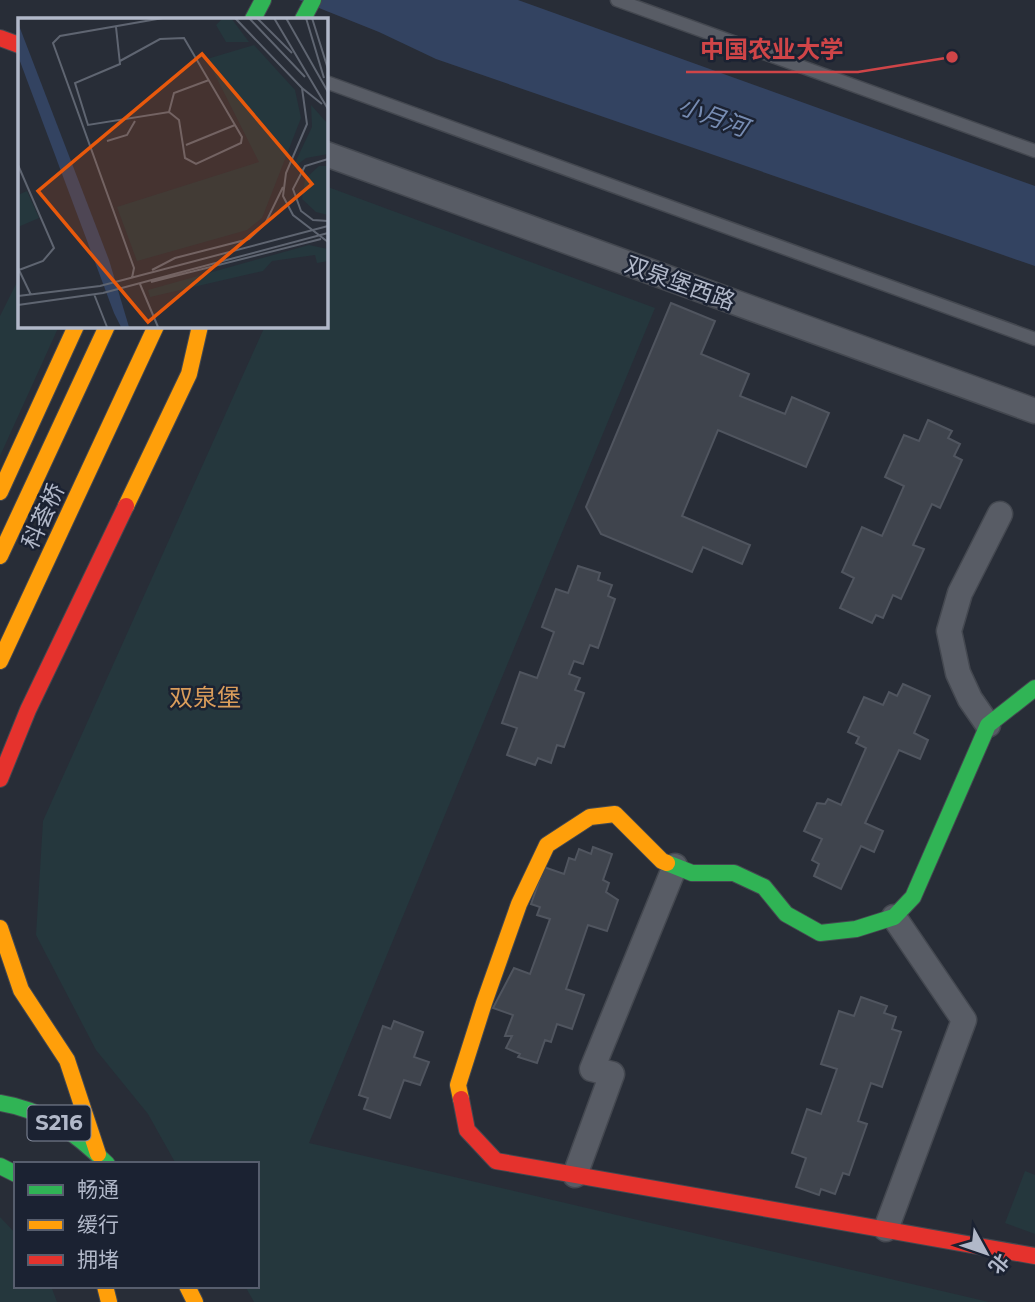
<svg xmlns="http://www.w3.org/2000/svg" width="1035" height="1302" viewBox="0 0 1035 1302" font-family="Montserrat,'Noto Sans SC',sans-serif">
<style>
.green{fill:#25373d}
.water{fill:#334361}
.building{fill:#3f444d;stroke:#50555f;stroke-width:2}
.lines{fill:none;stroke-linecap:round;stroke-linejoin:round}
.lane-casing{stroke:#444850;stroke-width:15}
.street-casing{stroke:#444850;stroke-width:27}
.fast-casing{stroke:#444850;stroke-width:18}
.slow-casing{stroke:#444850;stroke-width:18}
.jam-casing{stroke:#444850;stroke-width:18}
.lane{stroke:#585c65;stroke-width:12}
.street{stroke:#585c65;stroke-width:24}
.fast{stroke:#30b455;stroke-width:16}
.slow{stroke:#ff9f0a;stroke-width:16}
.jam{stroke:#e5322d;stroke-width:16}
.labels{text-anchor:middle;stroke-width:5;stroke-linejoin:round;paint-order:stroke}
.shield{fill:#1b2232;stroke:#848b9c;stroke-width:2}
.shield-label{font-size:21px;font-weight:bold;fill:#b1b8c9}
.street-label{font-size:23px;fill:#b1b8c9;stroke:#1b2232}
.water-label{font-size:24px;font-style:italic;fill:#778cb2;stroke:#1b2232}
.neighbourhood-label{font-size:24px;fill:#da9d5b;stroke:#1b2232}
.inset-road{fill:none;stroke:#5f6571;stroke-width:2}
.view{fill:#e8590c;fill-opacity:0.15;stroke:#e8590c;stroke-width:3.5}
.inset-edge{fill:none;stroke:#b1b8c9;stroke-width:3.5}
.leader{fill:none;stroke:#cf4548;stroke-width:2.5}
.callout-dot{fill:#cf4548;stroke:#1b2232;stroke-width:2.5}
.callout-label{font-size:24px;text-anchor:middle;font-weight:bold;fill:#cf4548;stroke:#1b2232;stroke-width:5;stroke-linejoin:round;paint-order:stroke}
</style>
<rect width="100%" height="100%" fill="#282d37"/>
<!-- green -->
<g class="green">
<polygon points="328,187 655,308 309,1143 989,1302 254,1302 245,1286 257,1286 257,1164 176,1164 148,1114 96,1050 36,935 43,821 265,326 326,326 326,192"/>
<polygon points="19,278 19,326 59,326 0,456 0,316"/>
<polygon points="1025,1171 1035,1175 1035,1234 1005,1223"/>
<polygon points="0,1217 16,1234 16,1286 51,1286 57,1302 0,1302"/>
</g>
<!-- water -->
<polygon class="water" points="299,0 518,0 1035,186 1035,266 436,59 379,32"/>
<!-- building -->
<g class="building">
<polygon points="671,303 715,321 701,354 749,374 740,396 785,414 792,397 829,413 806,467 718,430 682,516 750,545 742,564 703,547 692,572 601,534 586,507"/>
<polygon points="928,420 952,431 948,438 960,444 954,456 962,460 940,508 932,504 913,545 924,549 901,599 893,595 883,618 876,615 872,623 840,608 854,578 842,572 862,527 882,536 904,486 885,477 904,435 919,441"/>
<polygon points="578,566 600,573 598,580 612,585 608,596 615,599 598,648 590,645 583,664 574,661 569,674 580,678 575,690 584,693 564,747 557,745 551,763 538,758 535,765 507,755 517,728 502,723 520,672 537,678 554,632 542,627 556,589 568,593"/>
<polygon points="903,684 930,696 914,733 928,740 920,759 899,750 865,823 883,831 874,852 861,846 841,889 814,876 819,864 812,860 822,839 804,831 817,803 825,804 828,799 841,805 866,748 856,743 859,737 848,732 864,697 883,705 889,692 897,696"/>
<polygon points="593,847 612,854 603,880 609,883 606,892 618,900 607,931 588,925 566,989 584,995 572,1029 557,1024 551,1042 545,1040 537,1063 518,1057 520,1054 506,1048 512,1036 505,1036 513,1015 493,1008 514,968 530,974 550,919 537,915 540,907 531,904 544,867 564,874 569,858 575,860 579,849 591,854"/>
<polygon points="861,997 887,1006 884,1013 896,1017 892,1029 901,1032 882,1087 871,1083 858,1121 867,1124 849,1175 843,1173 835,1194 821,1189 819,1195 796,1187 806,1158 792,1153 807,1109 821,1114 837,1069 821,1064 839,1011 854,1016"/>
<polygon points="394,1021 423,1032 414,1057 429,1062 420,1085 404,1080 390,1118 364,1109 368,1098 359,1095 383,1026 391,1029"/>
</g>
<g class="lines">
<!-- lane casing -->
<g class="lane-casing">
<g id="lane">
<polyline points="617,0 1035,151"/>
<polyline points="326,82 1035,339"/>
</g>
</g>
<!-- street casing -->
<g class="street-casing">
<g id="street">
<polyline points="326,154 1035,411"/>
<polyline points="988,725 970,699 958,673 949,631 960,593 1000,514"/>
<polyline points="575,1175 612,1074 592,1069 675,866"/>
<polyline points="886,1229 964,1020 894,917"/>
</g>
</g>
<!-- fast casing -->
<g class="fast-casing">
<g id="fast">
<polyline points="253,19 263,0"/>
<polyline points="303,19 313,0"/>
<polyline points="667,863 692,873 734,873 764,887 786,914 820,933 856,929 894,917 913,897 988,725 1035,688"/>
<path d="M0,1103c44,7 76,30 107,61"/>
<polyline points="0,1166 16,1174"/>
</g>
</g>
<!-- slow casing -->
<g class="slow-casing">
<g id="slow">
<polyline points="0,492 76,326"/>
<polyline points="126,506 189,374 200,326"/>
<polyline points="0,556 107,326"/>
<polyline points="0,661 156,326"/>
<polyline points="0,928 21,990 67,1060 98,1154"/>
<polyline points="461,1099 458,1085 484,1003 519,904 547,845 590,817 615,814 662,861 667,863"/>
<polyline points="105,1286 109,1302"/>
<polyline points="187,1286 195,1302"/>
</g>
</g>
<!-- jam casing -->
<g class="jam-casing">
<g id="jam">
<polyline points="0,38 19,45"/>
<polyline points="0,779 28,710 126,506"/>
<polyline points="461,1099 467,1130 496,1161 1035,1256"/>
</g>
</g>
<!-- lane -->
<use href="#lane" class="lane"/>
<!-- street -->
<use href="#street" class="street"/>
<!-- fast -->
<use href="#fast" class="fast"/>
<!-- slow -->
<use href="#slow" class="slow"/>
<!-- jam -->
<use href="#jam" class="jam"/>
</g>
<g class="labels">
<!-- shield labels -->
<rect class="shield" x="27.5" y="1105.5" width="63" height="35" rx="5"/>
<g class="shield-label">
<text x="59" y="1130">S216</text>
</g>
<!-- street labels -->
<g class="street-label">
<text transform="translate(680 283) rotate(20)" y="8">双泉堡西路</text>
<text transform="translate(43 516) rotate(-65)" y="8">科荟桥</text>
</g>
<!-- water labels -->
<g class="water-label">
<text transform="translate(713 117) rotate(20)" y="8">小月河</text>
</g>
<!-- neighbourhood labels -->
<g class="neighbourhood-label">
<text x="205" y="706">双泉堡</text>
</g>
</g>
<!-- overview -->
<g transform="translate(18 18)">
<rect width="310" height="310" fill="#282d37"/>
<path d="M205,0h8l18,24h-23l-10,-17zM236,27l41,45 6,28 -39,100 -15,12 -110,31 -20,-54 142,-45 -52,-103zM293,87l17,19v30l-22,4 -14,11 20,-42zM301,148h9v49l-12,-3 -14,-13 3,-20zM9,173l12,27 -21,9v-32zM291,227l19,4v12l-11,2 -2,-8 -43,6 -9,10 -113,26 -2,-7z" fill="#25373d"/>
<path d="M0,5l91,237 20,67h-8l-7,-14 -96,-257z" fill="#334361"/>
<path class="inset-road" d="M217,0l67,70 5,36 -21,49 -3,23 10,19 35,27M231,0l56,59M239,0l35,35M256,0l54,91M268,0l42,74M288,0l18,60M294,0l16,51M98,9l4,37 -45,19 13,42 81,-13 10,8 6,38 11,6 45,-21 1,-6 -58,-99 -24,1 -40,22M284,70l20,16M151,94l5,-19 35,-13M89,123l20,-6 8,-14M168,127l49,-20M310,141l-23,7 -12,23 8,22 12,9 15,1M0,147l36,83 -11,13 -24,9M0,250l13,27M134,252l23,-12 74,-19 16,-15 18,-37M114,260l2,-10 -81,-225 7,-7 103,-18M133,264l170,-43M122,266l18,43M76,276l13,33M0,278l82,-10 228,-60M0,287l85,-12 225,-60"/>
<path class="view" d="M184,36l110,130 -164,138 -110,-131z"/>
<rect width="310" height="310" class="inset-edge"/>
</g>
<!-- callouts -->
<path class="leader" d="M952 57L858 72H686"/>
<circle class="callout-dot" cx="952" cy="57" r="7"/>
<g class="callout-label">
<text x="772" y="58">中国农业大学</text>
</g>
<!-- legend -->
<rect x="14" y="1162" width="245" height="126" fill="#1b2232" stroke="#575e6e" stroke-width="2"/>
<rect x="28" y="1185" width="35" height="10" fill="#30b455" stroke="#575e6e" stroke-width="2"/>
<text x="77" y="1197" font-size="21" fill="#b1b8c9">畅通</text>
<rect x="28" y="1220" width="35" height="10" fill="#ff9f0a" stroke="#575e6e" stroke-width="2"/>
<text x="77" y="1232" font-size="21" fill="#b1b8c9">缓行</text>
<rect x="28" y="1255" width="35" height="10" fill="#e5322d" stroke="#575e6e" stroke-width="2"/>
<text x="77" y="1267" font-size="21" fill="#b1b8c9">拥堵</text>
<!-- north arrow -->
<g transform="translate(986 1253) rotate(130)" stroke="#1b2232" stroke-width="5" paint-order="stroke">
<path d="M0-5L12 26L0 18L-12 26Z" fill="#b1b8c9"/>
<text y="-10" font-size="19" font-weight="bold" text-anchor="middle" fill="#b1b8c9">北</text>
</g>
</svg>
